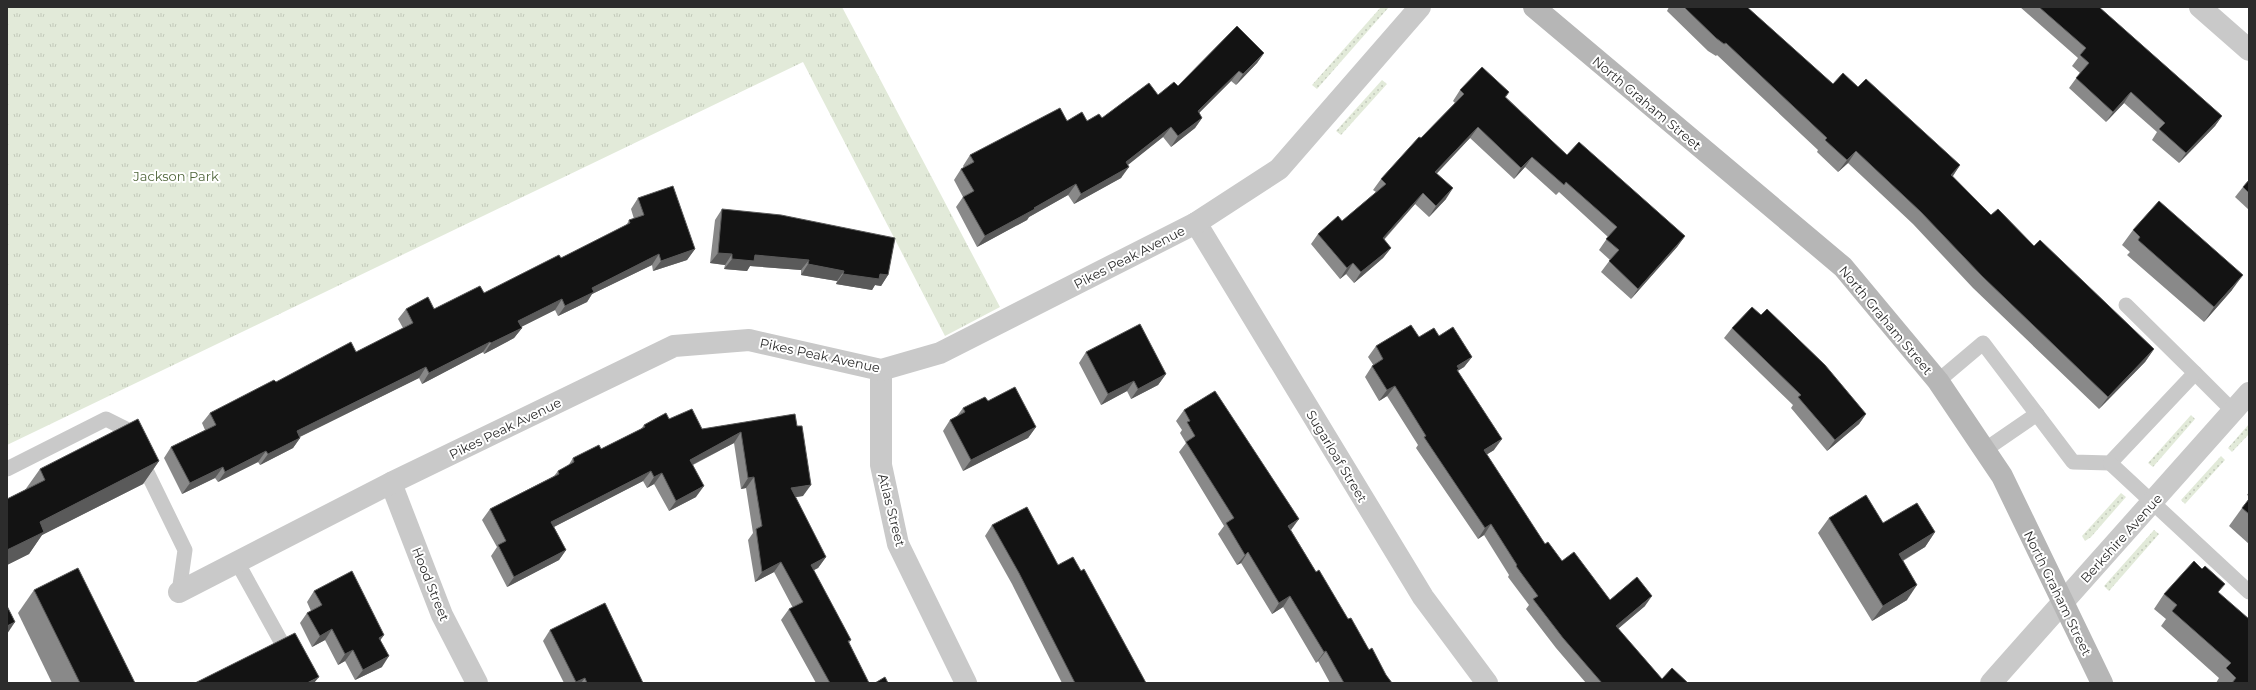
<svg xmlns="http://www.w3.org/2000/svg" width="2256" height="690" viewBox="0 0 2256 690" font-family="Montserrat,sans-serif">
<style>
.grass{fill:url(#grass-dots)}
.park{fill:url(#park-tufts)}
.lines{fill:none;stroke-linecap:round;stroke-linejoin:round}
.service{stroke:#c9c9c9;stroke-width:15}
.minor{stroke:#c9c9c9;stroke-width:22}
.secondary{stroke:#b6b6b6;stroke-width:22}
.wall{fill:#898989}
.shaded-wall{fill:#5a5a5a}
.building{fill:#131313;stroke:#5a5a5a}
.labels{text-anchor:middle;stroke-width:4;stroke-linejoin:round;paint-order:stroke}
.street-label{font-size:13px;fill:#2c2c2c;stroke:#fff}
.park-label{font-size:13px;fill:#50663b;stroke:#fff}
</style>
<defs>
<pattern id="grass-dots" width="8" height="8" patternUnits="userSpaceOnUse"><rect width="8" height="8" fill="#e2ead9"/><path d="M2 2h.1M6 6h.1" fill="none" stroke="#c2c9ba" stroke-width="1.8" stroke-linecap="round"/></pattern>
<pattern id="park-tufts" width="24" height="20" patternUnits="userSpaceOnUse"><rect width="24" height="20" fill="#e2ead9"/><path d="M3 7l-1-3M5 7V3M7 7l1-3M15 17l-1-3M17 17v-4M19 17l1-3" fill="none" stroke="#c2c9ba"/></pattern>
</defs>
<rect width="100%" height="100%" fill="#fff"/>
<!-- grass -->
<g class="grass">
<polygon points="1381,7 1389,7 1317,89 1312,85"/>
<polygon points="1382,80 1387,84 1341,135 1336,131"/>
<polygon points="2191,415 2195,419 2153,467 2148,463"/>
<polygon points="2249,424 2249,434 2232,452 2228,448"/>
<polygon points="2221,456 2225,460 2185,504 2181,500"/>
<polygon points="2121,493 2126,497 2091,537 2085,541 2082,536"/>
<polygon points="2154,530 2159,534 2109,591 2104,586"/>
</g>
<!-- park -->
<polygon class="park" points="7,7 842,7 1000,307 945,336 803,62 7,445"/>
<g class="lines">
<!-- service -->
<g class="service">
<polyline points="2195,373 2233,411"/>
<polyline points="1938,381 1983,343 2073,462 2110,463 2195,373 2126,305"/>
<polyline points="1986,449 2037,414"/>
<polyline points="2110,463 2249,592"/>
<polyline points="7,469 106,419 126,429 185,550 179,592"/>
<polyline points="237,562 304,683"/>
</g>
<!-- minor -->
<g class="minor">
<polyline points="2200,7 2249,50"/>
<polyline points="1196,223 1423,597 1487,683"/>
<polyline points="881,370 881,465 898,544 966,683"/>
<polyline points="391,483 442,615 477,683"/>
<polyline points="179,592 391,483 674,346 749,340 881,370 940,353 1196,223 1279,169 1420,7"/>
<polyline points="1991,683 2249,393"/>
</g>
<!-- secondary -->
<polyline class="secondary" points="1534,7 1843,267 1938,381 2002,476 2102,683"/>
</g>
<!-- wall -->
<g class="wall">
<polygon points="1669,7 1747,7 1833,84 1858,87 1960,165 1953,176 1991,215 2034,246 2154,349 2145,362 2099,409 1973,288 1913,224 1848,163 1838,172 1817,152 1818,150 1717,55 1716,56 1708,51 1667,11"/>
<polygon points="2020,7 2099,7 2222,116 2215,126 2179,163 2152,140 2157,132 2124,103 2106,122 2069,88 2080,73 2072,66 2078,58"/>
<polygon points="1264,53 1257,63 1236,85 1231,81 1199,113 1202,118 1195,128 1171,147 1163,137 1127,165 1121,178 1074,204 1068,195 1029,217 1027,220 977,247 956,207 963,197 954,180 961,169 964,168 963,166 970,155 1067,121 1087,121 1102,118 1178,86"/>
<polygon points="1460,90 1509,92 1506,97 1567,155 1685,236 1677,247 1631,299 1601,272 1610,260 1599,250 1608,237 1559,192 1556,195 1525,167 1514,179 1470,138 1436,173 1446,199 1429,217 1415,204 1384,240 1391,248 1383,258 1354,283 1346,274 1340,279 1311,244 1318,234 1342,221 1376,192 1373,190 1381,179 1421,138 1455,103 1453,101"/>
<polygon points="2249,180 2249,210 2235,197 2243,187"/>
<polygon points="638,198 695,249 687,260 653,271 652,265 592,294 587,302 558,316 555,310 521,327 522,328 514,338 484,354 483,352 422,384 419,378 300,437 300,438 293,448 260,465 258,462 218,482 215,478 182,494 164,458 171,447 205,430 202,423 210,413 276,382 356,352 403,328 398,319 406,309 434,309 484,293 561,258 626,226 629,220 634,219 631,209"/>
<polygon points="722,209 888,275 881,286 875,285 872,290 836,284 837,281 801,275 801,270 750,266 747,271 724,269 725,265 710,263 715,220"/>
<polygon points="2133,230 2232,290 2204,322 2127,255 2130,252 2122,245"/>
<polygon points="1732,328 1866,414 1859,424 1827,451 1791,408 1793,405 1724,338"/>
<polygon points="1439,336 1472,357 1464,367 1458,371 1494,450 1486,455 1545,544 1562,561 1610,600 1645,606 1618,629 1662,679 1688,683 1586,683 1556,648 1526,609 1529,605 1508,577 1509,575 1484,535 1478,539 1416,448 1418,445 1387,396 1379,401 1365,377 1372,366 1374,366 1368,357 1376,346 1419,337"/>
<polygon points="1086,352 1166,374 1158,385 1131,399 1127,391 1101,405 1079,363"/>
<polygon points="988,401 1036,427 1028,438 963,471 943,431 950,420 957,416 963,408"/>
<polygon points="1184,410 1291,530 1316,572 1386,675 1392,683 1330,683 1318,661 1316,663 1283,607 1272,614 1241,563 1237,565 1218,534 1224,526 1179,452 1186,443 1180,433 1182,430 1176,421"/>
<polygon points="795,414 803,496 795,497 826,557 818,568 813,570 851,640 849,643 869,683 816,683 781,620 789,609 793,608 774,572 755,582 748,540 753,533 746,488 741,489 734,443 693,465 696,497 669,511 654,484 647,488 643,481 554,527 566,550 559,560 507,587 491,556 497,547 482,520 490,509 554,476 558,471 568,466 573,458 601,449 641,429 644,425 669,419 702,429"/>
<polygon points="159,461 143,484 42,535 29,554 7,565 7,499 25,490 40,469"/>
<polygon points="2249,492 2249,496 2247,495"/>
<polygon points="2249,499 2249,544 2229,526 2242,508"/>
<polygon points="1829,518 1883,523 1935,532 1925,547 1903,561 1907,600 1872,621 1818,533"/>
<polygon points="992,525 1058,565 1081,571 1146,683 1062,683 1012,584 985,536"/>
<polygon points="34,590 135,683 52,683 18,613"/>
<polygon points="314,591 381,640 382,667 355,680 345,661 338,665 325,640 312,647 300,623 307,613 311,611 307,602"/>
<polygon points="2219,592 2249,683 2216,683 2219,678 2161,626 2166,619 2154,609 2164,594"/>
<polygon points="550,630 643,683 564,683 543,641"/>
</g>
<!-- shaded-wall -->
<g class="shaded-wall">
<polygon points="1264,53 1257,63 1236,85 1243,74"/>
<polygon points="1239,71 1231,81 1190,122 1198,111"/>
<polygon points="2131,92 2124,103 2106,122 2113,112"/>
<polygon points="2222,116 2215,126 2179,163 2186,153"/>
<polygon points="1202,118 1195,128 1171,147 1178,136"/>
<polygon points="1171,127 1163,137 1118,173 1126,162"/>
<polygon points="1478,127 1470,138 1428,183 1435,172"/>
<polygon points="1856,151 1848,163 1838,172 1847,160"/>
<polygon points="1532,157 1525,167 1514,179 1521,168"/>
<polygon points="1960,165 1952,177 1951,175"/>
<polygon points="1129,167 1121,178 1074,204 1081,194"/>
<polygon points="1076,184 1068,195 1029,217 1027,220 977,247 985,236"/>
<polygon points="1453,188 1446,199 1429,217 1436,206"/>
<polygon points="1423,193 1415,204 1375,249 1383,238"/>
<polygon points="1685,236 1677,247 1631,299 1638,289"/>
<polygon points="1391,248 1383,258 1354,283 1361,272"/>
<polygon points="695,249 687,260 653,271 661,261"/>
<polygon points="718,253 732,254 725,265 710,263"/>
<polygon points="659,254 652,265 592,294 587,302 558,316 565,306 592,288"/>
<polygon points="755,255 809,260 801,270 750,266 747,271 724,269 732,259"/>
<polygon points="1353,263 1346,274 1340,279 1347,268"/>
<polygon points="808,264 844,271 837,281 801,275"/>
<polygon points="843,274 880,274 888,275 881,286 875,285 872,290 836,284"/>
<polygon points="2243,275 2232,290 2204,322 2214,307"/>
<polygon points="562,299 555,310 511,332 518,321"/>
<polygon points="522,328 514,338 484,354 491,343"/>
<polygon points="490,342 483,352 422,384 429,373"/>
<polygon points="2154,349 2145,362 2099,409 2108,397"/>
<polygon points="1472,357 1464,367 1457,371 1457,366"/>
<polygon points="426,367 419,378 289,442 297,431"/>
<polygon points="1166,374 1158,385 1131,399 1138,389"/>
<polygon points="1134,381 1127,391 1101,405 1108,394"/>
<polygon points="1395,386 1387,396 1379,401 1387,390"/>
<polygon points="1866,414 1859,424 1827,451 1835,440"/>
<polygon points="1036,427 1028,438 963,471 971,460"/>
<polygon points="741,432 734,443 682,470 690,460"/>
<polygon points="300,438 293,448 260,465 268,454"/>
<polygon points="1502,439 1494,450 1476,461 1484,450"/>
<polygon points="266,451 258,462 218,482 225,472"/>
<polygon points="159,461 143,484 42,535 29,554 7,565 7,550 40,522"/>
<polygon points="223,467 215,478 182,494 190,483"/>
<polygon points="651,471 643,481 544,532 551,522"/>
<polygon points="662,473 654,484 647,488 654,477"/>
<polygon points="754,477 746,488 741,489 748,478"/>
<polygon points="811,485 803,496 783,499 791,488"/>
<polygon points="704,486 696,497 669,511 676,501"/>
<polygon points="1299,519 1291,530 1288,526"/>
<polygon points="1491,524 1484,535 1478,539 1485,528"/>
<polygon points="1935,532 1925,547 1888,569 1899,554"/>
<polygon points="566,550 559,560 507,587 514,577"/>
<polygon points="1248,552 1241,563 1237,565 1245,555"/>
<polygon points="826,557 818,568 803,576 811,565"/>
<polygon points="781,562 774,572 755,582 762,572"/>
<polygon points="1917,585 1907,600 1872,621 1883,606"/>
<polygon points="1290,596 1283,607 1272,614 1279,603"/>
<polygon points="1652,596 1645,606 1608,637 1616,626"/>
<polygon points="15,622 7,634 7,626"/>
<polygon points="332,629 325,640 312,647 320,636"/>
<polygon points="384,635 377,645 379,638"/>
<polygon points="353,650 345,661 338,665 345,654"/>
<polygon points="1326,651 1318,661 1316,663 1324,652"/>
<polygon points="389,656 382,667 355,680 363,670"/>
<polygon points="319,677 314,683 307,683"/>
<polygon points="585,678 581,683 576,683 576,682"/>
</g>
<!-- building -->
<g class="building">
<polygon points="1684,7 1747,7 1833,84 1843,73 1858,87 1866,79 1960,165 1951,175 1991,215 1998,209 2034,246 2040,240 2154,349 2108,397 1982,276 1921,212 1856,151 1847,160 1825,140 1827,138 1726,43 1724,44 1716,38"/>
<polygon points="2039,7 2099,7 2222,116 2186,153 2159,129 2165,123 2131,92 2113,112 2076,78 2089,63 2080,55 2086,48"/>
<polygon points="1237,26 1264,53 1243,74 1239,71 1198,111 1202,118 1178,136 1171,127 1126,162 1129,167 1081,194 1076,184 1034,208 1035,209 985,236 963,197 974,191 961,169 974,162 970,155 1060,108 1067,121 1082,112 1087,121 1099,114 1102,118 1149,83 1158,95 1174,82 1178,86"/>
<polygon points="1482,67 1509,92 1505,97 1567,155 1579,142 1685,236 1638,289 1609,261 1619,250 1606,239 1617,227 1566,182 1564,185 1532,157 1521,168 1478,127 1435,172 1453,188 1436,206 1423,193 1383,238 1391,248 1361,272 1353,263 1347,268 1318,234 1338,216 1342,221 1386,184 1381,179 1419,137 1421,138 1464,94 1460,90"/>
<polygon points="2249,180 2249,193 2243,187"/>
<polygon points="673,186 695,249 661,261 659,254 592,288 594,292 565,306 562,299 518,321 522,328 491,343 490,342 429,373 426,367 297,431 300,438 268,454 266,451 225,472 223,467 190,483 171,447 216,425 210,413 274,380 276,382 351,342 356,352 413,323 406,309 428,297 434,309 480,286 484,293 559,255 561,258 630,223 629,220 644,215 638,198"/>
<polygon points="2159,201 2243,275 2214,307 2138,240 2140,237 2133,230"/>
<polygon points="722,209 781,215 895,238 888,275 880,274 879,279 843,274 844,271 808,264 809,260 755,255 754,261 732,259 732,254 718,253"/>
<polygon points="1752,307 1761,315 1767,309 1825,365 1866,414 1835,440 1798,397 1801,395 1732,328"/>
<polygon points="1140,324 1166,374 1138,389 1134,381 1108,394 1086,352"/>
<polygon points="1411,325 1419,337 1434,328 1439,336 1453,327 1472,357 1457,366 1459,369 1457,370 1502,439 1484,450 1545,544 1548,542 1562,561 1574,552 1610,600 1637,577 1652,596 1616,626 1662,679 1672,668 1688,683 1602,683 1563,638 1533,599 1538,596 1516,566 1517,565 1491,524 1485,528 1424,437 1426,436 1395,386 1387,390 1372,366 1383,359 1376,346"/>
<polygon points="1015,387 1036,427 971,460 950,420 965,412 963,408 985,397 988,401"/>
<polygon points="1215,391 1299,519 1288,526 1316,572 1319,570 1348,619 1351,618 1369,650 1372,648 1386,675 1392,683 1344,683 1326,651 1324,652 1290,596 1279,603 1248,552 1245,555 1226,523 1234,518 1186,442 1195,436 1187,422 1190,421 1184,410"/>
<polygon points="692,409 702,429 795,414 797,426 802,426 811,485 791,488 826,557 811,565 851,640 848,641 869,683 830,683 789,609 803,602 781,562 762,572 756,529 762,526 754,477 748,478 741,432 690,460 704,486 676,501 662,473 654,477 651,471 551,522 566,550 514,577 498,545 506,541 490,509 559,474 558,471 574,462 573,458 599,445 601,449 645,427 644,425 666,413 669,419"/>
<polygon points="138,419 159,461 40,522 44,532 7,550 7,499 45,480 40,469"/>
<polygon points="1866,495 1883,523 1917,503 1935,532 1899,554 1917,585 1883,606 1829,518"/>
<polygon points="2249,499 2249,514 2242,508"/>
<polygon points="1027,507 1058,565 1073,557 1081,571 1084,569 1146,683 1075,683 1019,573 992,525"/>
<polygon points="2194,561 2202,569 2205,566 2225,584 2218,592 2249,619 2249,683 2232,683 2236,678 2226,668 2231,663 2172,611 2177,605 2164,594"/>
<polygon points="78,568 135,683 80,683 34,590"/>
<polygon points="352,571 384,635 379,638 389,656 363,670 353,650 345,654 332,629 320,636 307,613 322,605 314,591"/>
<polygon points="605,603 643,683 587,683 585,678 576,682 550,630"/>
<polygon points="7,606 15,622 7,626"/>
<polygon points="295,633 319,677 307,683 195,683"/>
<polygon points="885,677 888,683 875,683"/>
</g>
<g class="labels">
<!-- street labels -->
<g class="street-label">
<text transform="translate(1647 103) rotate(40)" y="5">North Graham Street</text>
<text transform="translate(1129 257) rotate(-27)" y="5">Pikes Peak Avenue</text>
<text transform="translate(1886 320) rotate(50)" y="5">North Graham Street</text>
<text transform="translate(820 355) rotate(12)" y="5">Pikes Peak Avenue</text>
<text transform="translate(505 428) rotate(-26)" y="5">Pikes Peak Avenue</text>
<text transform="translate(1337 456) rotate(59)" y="5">Sugarloaf Street</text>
<text transform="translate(892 510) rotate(76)" y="5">Atlas Street</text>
<text transform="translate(2121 538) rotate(-48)" y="5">Berkshire Avenue</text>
<text transform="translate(431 584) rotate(68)" y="5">Hood Street</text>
<text transform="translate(2058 593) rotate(64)" y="5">North Graham Street</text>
</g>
<!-- park labels -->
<g class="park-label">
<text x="176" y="181">Jackson Park</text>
</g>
</g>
<!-- border -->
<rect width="2256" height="690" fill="none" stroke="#2c2c2c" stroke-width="16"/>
</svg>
